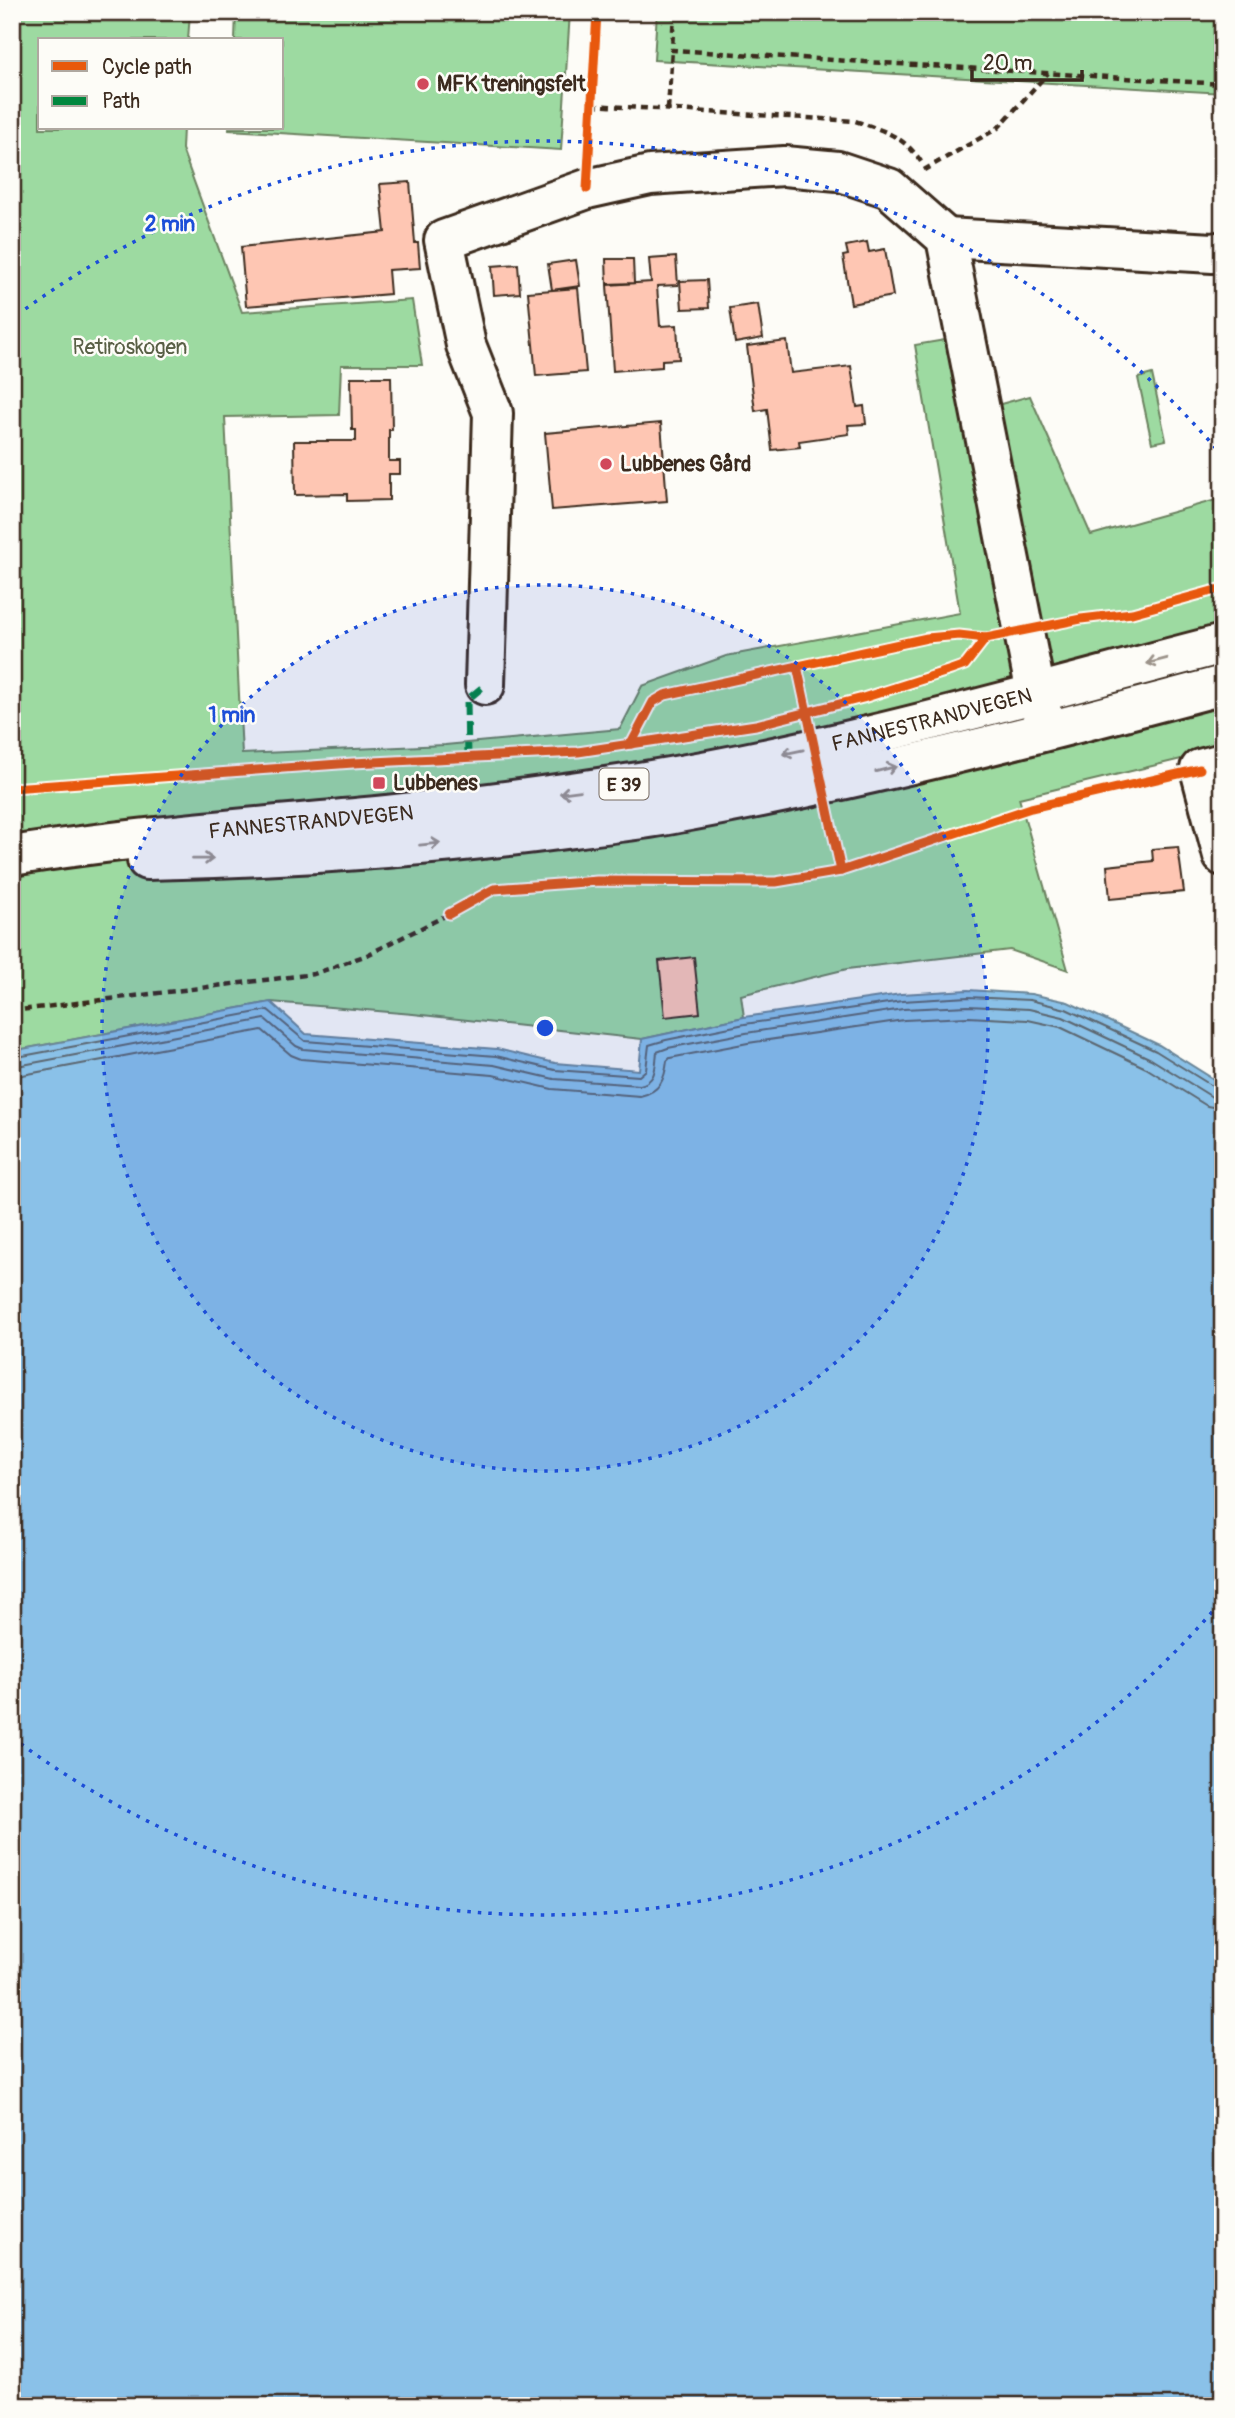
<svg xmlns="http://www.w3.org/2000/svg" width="1235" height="2418" viewBox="0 0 1235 2418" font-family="Pangolin,sans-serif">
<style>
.green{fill:#9ddaa1;stroke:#6c8260;stroke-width:2}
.water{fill:#8ac1e8;stroke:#6a8597;stroke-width:2}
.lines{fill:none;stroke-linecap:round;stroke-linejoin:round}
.shore{stroke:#5b666f;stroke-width:2}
.building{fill:#fec6b3;stroke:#3b2a1e;stroke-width:2}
.minor-casing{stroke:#3b2a1e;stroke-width:44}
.highway-casing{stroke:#3b2a1e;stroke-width:44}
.path{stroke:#3b2a1e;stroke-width:4.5;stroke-dasharray:7 5;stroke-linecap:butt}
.minor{stroke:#fdfcf7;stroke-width:38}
.highway{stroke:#fdfcf7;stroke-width:38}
.quiet{stroke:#00873e;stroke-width:7;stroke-dasharray:14 7;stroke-linecap:butt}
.cycleway-casing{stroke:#fdfcf7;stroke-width:13}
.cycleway{stroke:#e8590c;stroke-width:9}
.oneway{stroke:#9c938a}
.ring{fill:none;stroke:#1d4ed8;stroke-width:3.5;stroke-dasharray:3.5 7}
.poi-dot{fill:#d1495b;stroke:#fdfcf7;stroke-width:2.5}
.labels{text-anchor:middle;stroke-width:5;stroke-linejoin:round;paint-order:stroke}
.shield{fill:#fdfcf7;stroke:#75695f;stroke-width:2}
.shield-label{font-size:19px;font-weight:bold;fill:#3b2a1e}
.poi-label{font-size:21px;font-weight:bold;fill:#3b2a1e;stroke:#fdfcf7;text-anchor:start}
.park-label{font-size:21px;fill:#585f45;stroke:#fdfcf7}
.street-label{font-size:21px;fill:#3b2a1e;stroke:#fdfcf7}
.centre{fill:#1d4ed8;stroke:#fdfcf7;stroke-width:3.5}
.ring-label{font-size:21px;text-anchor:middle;font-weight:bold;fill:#1d4ed8;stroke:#fdfcf7;stroke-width:5;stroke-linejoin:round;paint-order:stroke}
</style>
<rect width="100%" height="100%" fill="#fdfcf7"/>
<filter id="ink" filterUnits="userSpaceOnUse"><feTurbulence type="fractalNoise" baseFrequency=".0143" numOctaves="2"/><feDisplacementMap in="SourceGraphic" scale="14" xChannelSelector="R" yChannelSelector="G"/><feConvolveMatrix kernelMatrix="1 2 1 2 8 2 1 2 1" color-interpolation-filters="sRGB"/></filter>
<g filter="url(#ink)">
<!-- green -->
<g class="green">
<polygon points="12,12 190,12 188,40 40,40 40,128 183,128 182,149 242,312 412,300 422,365 341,365 339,415 225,417 242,754 445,745 620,729 642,686 726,656 960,613 915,345 975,335 997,405 1030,396 1091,535 1223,498 1223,749 1019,798 1068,970 1010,950 847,969 741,995 744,1017 642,1039 413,1014 271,1002 12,1051"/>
<polygon points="236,12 570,12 561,150 229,130 229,128 282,128 282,40 235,40"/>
<polygon points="657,12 1223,12 1223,93 654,60"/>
<polygon points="1152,374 1166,440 1152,443 1138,378"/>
</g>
<!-- water -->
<polygon class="water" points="968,990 1031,994 1068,1002 1159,1045 1223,1085 1223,2406 12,2406 12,1051 271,1002 306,1034 497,1049 555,1063 639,1070 642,1039 744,1017 901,994"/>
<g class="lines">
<!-- shore -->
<g class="shore">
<polyline points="12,1058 268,1010 305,1041 496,1056 555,1070 639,1076 646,1070 649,1045 666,1040 745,1024 902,1001 968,997 1030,1000 1066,1009 1156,1051 1217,1089 1223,1090"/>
<path d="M12,1067l253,-48 31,27 7,3 191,16 60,14 86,6c17,-4 15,-18 17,-33l11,-4 78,-15 157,-24 65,-3 61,3 34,8 88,42 61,38 11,2"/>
<path d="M12,1077l250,-47 29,25 10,4 192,16 59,14 88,7c20,-4 25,-17 27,-35l3,-3 78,-15 156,-23 64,-3 60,3 32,7 86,41 61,38 16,3"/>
</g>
</g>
<!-- building -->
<g class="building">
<polygon points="410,182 415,243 418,243 420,268 388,270 390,294 246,306 241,247 385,232 380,184"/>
<polygon points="867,242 869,252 885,249 893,296 851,304 843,256 848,255 846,246"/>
<polygon points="676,257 678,285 657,286 660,326 677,325 679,359 662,360 662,367 613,371 607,285 651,282 649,259"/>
<polygon points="606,259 633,259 634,283 607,284"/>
<polygon points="576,260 580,286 552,290 548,264"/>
<polygon points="518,264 520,293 494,295 492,266"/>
<polygon points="707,280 709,308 682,309 680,281"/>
<polygon points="578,288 586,372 536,376 528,292"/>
<polygon points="758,304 763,338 735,343 730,308"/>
<polygon points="787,341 791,373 851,366 857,407 864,406 866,424 848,425 849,434 799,441 800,447 772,450 767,409 755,411 747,346"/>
<polygon points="351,377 391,377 392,430 389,430 389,461 400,461 400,474 389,474 389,500 347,501 347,494 295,495 294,441 356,441 356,430 352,430"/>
<polygon points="661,423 667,501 552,510 545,433"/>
<polygon points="1178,847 1184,892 1110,899 1107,866 1153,861 1152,849"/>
<polygon points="694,957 700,1013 665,1017 659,961"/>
</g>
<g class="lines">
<!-- minor casing -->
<g class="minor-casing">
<g id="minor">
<polyline points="946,238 1213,253 1223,251"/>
<polyline points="485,685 493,413 466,345 444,240 587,189 650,175 784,166 838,171 889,188 946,238 1036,693 1046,726"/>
<polyline points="1223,763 1200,769 1223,856"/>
</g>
</g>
<!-- highway casing -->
<g class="highway-casing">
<g id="highway">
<path id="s1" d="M12,856c125,-20 250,-29 375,-41 84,-9 168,-20 252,-33 198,-31 390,-88 584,-138"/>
<path d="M147,860c143,-3 286,-13 427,-32 35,-5 69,-8 104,-15 183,-33 365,-80 545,-128"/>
</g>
</g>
<!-- path -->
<g class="path">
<polyline points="674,12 672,50 1223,84"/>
<path d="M592,105l263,16c30,10 49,15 67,42"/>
<polyline points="668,109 672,50"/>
<polyline points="924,170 998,128 1048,73"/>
<polyline points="12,1011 314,974 367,955 449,914"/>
</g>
<!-- minor -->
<use href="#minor" class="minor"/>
<!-- highway -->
<use href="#highway" class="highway"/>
<!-- quiet -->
<polyline class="quiet" points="468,758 467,700 485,685"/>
<!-- cycleway casing -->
<g class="cycleway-casing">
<g id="cycleway">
<polyline points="587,189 597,12"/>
<polyline points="797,666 841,871"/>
<polyline points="631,744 653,702 665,695 927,638 959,635 986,638"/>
<polyline points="12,788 353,763 578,752 756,725 863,698 951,670 965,665 986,638 1081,619 1132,613 1223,588"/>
<polyline points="449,914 494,889 597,881 776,882 841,871 1031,808 1200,769"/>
</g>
</g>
<!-- cycleway -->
<use href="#cycleway" class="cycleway"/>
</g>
<!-- one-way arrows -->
<defs><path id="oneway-shaft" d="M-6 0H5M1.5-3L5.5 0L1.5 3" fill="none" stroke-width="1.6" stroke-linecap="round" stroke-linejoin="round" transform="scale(1.75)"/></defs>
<g class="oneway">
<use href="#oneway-shaft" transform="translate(1157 661) rotate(165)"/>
<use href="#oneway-shaft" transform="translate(793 752) rotate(168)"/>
<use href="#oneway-shaft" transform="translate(886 769) rotate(-14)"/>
<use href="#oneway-shaft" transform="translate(570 792) rotate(172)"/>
<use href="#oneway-shaft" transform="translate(430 844) rotate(-6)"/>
<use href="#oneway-shaft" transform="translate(203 859) rotate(-1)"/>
</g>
</g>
<!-- distance rings -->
<circle cx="545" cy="1028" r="443" fill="#1d4ed8" fill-opacity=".12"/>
<g class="ring">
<circle cx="545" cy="1028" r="443"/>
<path d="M1219 1604A887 887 0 0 1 17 1741M17 315A887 887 0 0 1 1219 452"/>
</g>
<!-- markers -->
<g class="poi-dot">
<circle cx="423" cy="84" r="7"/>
<circle cx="606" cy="464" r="7"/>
<rect x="372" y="776" width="14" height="14" rx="3.5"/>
</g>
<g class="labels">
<!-- shield labels -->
<rect class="shield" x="599.5" y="768.5" width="49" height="31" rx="5"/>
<g class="shield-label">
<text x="624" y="791">E 39</text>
</g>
<!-- poi labels -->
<g class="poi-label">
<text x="437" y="91">MFK treningsfelt</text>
<text x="620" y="471">Lubbenes Gård</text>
<text x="393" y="790">Lubbenes</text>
</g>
<!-- park labels -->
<g class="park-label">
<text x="130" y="354">Retiroskogen</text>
</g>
<!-- street labels -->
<g class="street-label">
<text dy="7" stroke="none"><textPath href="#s1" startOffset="931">FANNESTRANDVEGEN</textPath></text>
<text dy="7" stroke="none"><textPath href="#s1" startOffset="301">FANNESTRANDVEGEN</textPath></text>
</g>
</g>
<circle cx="545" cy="1028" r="10" class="centre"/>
<g class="ring-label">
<text x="170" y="231">2 min</text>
<text x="232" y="722">1 min</text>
</g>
<!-- margin -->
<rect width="1235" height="2418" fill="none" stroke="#fdfcf7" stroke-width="42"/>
<rect x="21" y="21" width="1193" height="2376" fill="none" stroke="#3b2a1e" stroke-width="2.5" filter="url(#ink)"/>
<!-- legend -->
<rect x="38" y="38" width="245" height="91" fill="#fdfcf7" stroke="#afa8a0" stroke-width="2"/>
<rect x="52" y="61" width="35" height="10" fill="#e8590c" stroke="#afa8a0" stroke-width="2"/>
<text x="102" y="74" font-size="21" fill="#3b2a1e">Cycle path</text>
<rect x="52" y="96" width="35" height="10" fill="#00873e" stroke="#afa8a0" stroke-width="2"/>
<text x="102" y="108" font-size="21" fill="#3b2a1e">Path</text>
<!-- scale -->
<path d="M972 70v10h110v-10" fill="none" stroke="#3b2a1e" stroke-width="3.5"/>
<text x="983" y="70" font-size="21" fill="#3b2a1e" stroke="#fdfcf7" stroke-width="5" paint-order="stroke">20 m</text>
</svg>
